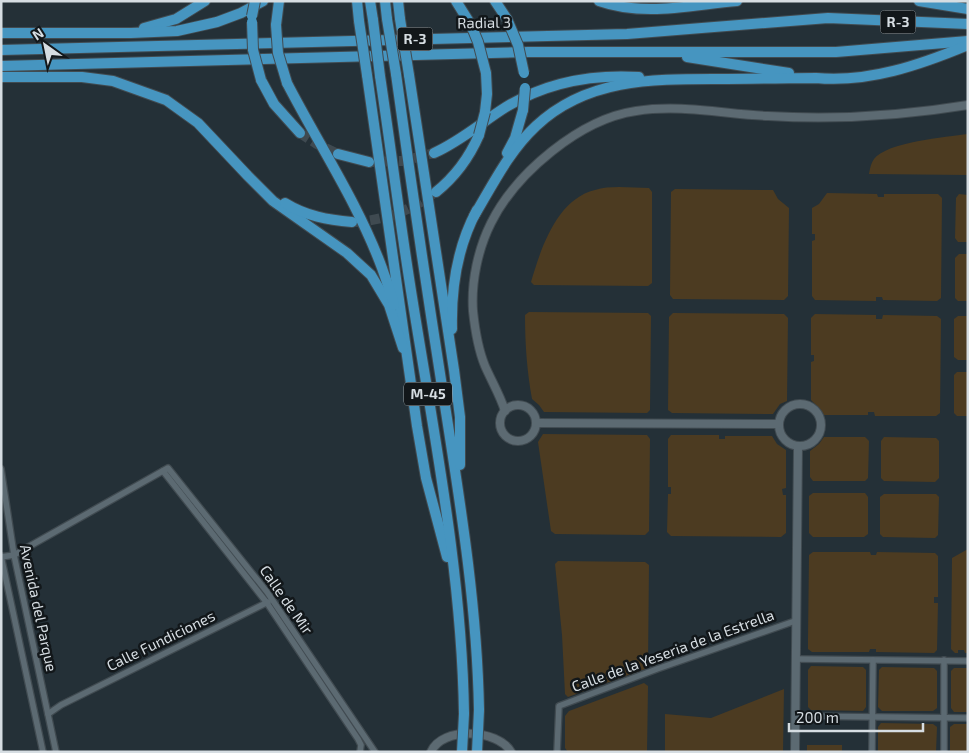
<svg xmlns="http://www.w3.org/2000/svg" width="969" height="753" viewBox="0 0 969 753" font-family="'Exo 2',sans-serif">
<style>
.green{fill:#4c3b21}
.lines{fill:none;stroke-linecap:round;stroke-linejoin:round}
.highway-tunnel{stroke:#3f4a51;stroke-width:10;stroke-dasharray:10 5;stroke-linecap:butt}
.street-casing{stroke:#414b51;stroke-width:8}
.secondary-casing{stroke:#414b51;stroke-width:10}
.highway-casing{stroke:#414b51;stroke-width:12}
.street{stroke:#5c6a72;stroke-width:5.5}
.secondary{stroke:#5c6a72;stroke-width:8}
.highway{stroke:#4695c0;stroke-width:10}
.highway-bridge-casing{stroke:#414b51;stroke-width:12;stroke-linecap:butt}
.highway-bridge{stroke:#4695c0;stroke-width:10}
.labels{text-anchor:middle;stroke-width:5;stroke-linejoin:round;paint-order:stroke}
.shield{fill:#12171a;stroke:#9ba2a6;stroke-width:1}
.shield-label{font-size:14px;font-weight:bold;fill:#d6dde2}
.street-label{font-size:15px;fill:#d6dde2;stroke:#12171a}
</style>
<rect width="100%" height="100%" fill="#243037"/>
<!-- green -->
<g class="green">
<path d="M968,134v41l-99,-1c1,-6 2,-11 5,-15 13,-17 72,-22 94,-25z"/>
<path d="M649,188l3,4v91l-4,3 -114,-1 -3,-3c10,-34 26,-83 64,-92 16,-5 37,-2 54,-2z"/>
<polygon points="675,189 773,190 778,199 789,208 788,296 784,300 673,299 670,295 671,192"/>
<polygon points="827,193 877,194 878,197 884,197 884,194 938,194 942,198 941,298 937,301 883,300 882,297 876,297 876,301 815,300 812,296 812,241 815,240 815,234 812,234 812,208 819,204"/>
<polygon points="959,194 968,195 968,242 958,242 955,238 956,198"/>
<polygon points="959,254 968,254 968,301 958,301 955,298 955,258"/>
<path d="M529,312l119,1 3,3 -1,94 -3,3 -103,-1 -5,-7 -7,-6c-5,-28 -7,-55 -7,-84z"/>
<polygon points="673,313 784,314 788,318 787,401 780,404 773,414 672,413 668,410 669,317"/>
<polygon points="815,314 876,315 876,319 882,319 883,315 937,316 941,319 940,413 936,416 875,416 874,412 868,412 868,415 824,415 820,409 811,400 811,362 814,361 814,355 811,355 811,318"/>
<polygon points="958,316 968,316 968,360 958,360 954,357 954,319"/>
<polygon points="957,372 968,372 968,416 957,416 954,413 954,375"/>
<polygon points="543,434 647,435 650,439 649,531 645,535 555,534 551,531 538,442"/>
<polygon points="671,435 719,435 719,439 725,439 725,436 772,436 777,444 786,450 786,488 782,489 783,495 786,495 786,533 781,537 671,536 667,532 668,494 671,494 671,487 668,487 668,439"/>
<polygon points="824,437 865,437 869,441 868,478 865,481 813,481 810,477 810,451 819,444"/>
<polygon points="884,437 936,438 939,441 939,478 935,482 884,481 881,478 881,441"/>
<polygon points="813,493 865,493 868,497 868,534 864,537 813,537 809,533 809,496"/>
<polygon points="884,494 936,494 939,497 938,535 935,538 883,537 880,534 880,497"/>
<polygon points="968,549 968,653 965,653 964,650 958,650 958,653 955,653 951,649 952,558"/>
<polygon points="813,552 870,552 871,555 876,555 877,552 935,553 938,556 938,597 934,597 934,603 938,603 937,650 934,653 876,652 876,649 870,649 869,652 812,652 808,649 808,638 809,555"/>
<polygon points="558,561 645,562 649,565 648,664 645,669 568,697 565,694 562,635 555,564"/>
<polygon points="811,666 863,667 866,670 866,707 863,711 811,710 808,707 808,670"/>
<polygon points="882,667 934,668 937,671 937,708 933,711 882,711 878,707 879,670"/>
<polygon points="954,668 968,668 968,712 954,712 951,708 951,671"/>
<polygon points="644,683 648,686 647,752 568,752 565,748 565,716 569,711"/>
<polygon points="784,689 783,752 665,752 665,714 711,718"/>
<polygon points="881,723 933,724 937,727 936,752 878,752 878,727"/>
<polygon points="954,724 968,724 968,752 950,752 950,727"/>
<rect x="807" y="745" width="35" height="7"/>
</g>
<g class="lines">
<!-- highway-tunnel -->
<g class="highway-tunnel">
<polyline points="300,133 317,144 338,154"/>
<polyline points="369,162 403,161 434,153"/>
<path d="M355,222c30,-2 55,-11 79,-29"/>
</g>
<!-- street casing -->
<g class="street-casing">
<g id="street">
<polyline points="1,469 14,555 56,752"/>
<polyline points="163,471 267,603 358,739 361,745 360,752"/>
<polyline points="1,556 43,752"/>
<polyline points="1,557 14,555 168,468 267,592 375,752"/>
<polyline points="795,659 968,661"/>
<polyline points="48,714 61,705 268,602"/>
<polyline points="795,716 968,718"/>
<polyline points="557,752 559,706 657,669 795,621"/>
<polyline points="872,752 873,660"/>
<polyline points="944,752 944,660"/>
</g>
</g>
<!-- secondary casing -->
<g class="secondary-casing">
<g id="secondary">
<circle cx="800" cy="425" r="21"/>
<circle cx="518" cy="423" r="18"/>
<path d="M505,411c-5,-16 -13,-29 -20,-45 -7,-17 -10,-36 -12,-55 -2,-29 5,-62 18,-88 25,-50 89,-104 145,-112 45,-7 88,3 132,5 67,4 133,0 200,-11"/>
<polyline points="536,423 778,424"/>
<path d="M431,752c11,-26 67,-23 80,0"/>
<polyline points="795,752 798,446"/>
</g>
</g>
<!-- highway casing -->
<g class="highway-casing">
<g id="highway">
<polyline points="357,1 359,21"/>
<polyline points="370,1 373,20"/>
<polyline points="385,1 387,19"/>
<polyline points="398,1 400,19"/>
<polyline points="456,1 471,25"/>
<polyline points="495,1 507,19"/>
<path d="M599,1c46,16 91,4 138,0"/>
<polyline points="919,1 968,9"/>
<polyline points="276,25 279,1"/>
<polyline points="144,28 176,19 205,1"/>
<polyline points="1,33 131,33 177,31 217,22 241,13 263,1"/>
<polyline points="1,50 627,34 828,18 968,24"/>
<polyline points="687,57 789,73"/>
<polyline points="1,66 529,52 836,52 968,41"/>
<path d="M396,74c14,102 29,204 45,306 17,110 36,219 38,330"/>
<polyline points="367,75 417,426 426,478 447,557"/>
<polyline points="409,75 454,370 460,417 460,465"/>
<path d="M380,76c11,73 20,147 32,221 22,138 50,277 52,417"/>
<polyline points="1,77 82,77 113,81 166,100 198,123 248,176 273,201 347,253 371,275 389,305 403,348"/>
<polyline points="261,80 274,104 300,133"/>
<path d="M287,83c32,62 71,120 95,185 4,12 9,24 12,37"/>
<polyline points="485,112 487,94 486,73"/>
<path d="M434,153c27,-12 48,-31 72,-46 41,-25 85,-33 133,-30"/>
<polyline points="507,153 515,138 523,110"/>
<polyline points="338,154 369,162"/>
<path d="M436,192c20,-16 33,-34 43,-57"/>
<path d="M285,203c21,13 43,17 67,19"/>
<path d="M474,216c18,-30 35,-65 62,-90 51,-48 117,-47 182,-47 33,0 65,-1 98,-1 52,5 104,-13 152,-33"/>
<path d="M452,329c-1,-41 5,-82 25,-119"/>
</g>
</g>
<!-- street -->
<use href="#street" class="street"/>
<!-- secondary -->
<use href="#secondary" class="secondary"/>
<!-- highway -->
<use href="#highway" class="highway"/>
<!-- highway-bridge casing -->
<g class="highway-bridge-casing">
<g id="highway-bridge">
<polyline points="252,16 255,1"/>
<polyline points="387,19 396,74"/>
<polyline points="400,19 409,75"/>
<polyline points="507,19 518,45 524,73"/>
<polyline points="373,20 380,76"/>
<polyline points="359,21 367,75"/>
<polyline points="252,22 253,50 261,80"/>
<polyline points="276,25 278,53 287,83"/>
<polyline points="471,25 478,42 486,73"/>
<polyline points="523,110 525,88"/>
<polyline points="479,135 485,112"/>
<polyline points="462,752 464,714"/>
<polyline points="477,752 479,710"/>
</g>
</g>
<!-- highway-bridge -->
<use href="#highway-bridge" class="highway-bridge"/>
</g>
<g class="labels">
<!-- shield labels -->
<g class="shield">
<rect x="880.5" y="10.5" width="35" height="23" rx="4"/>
<rect x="397.5" y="27.5" width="35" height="23" rx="4"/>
<rect x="404" y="382.5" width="48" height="23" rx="4"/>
</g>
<g class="shield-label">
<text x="898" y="27">R-3</text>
<text x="415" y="44">R-3</text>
<text x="428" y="399">M-45</text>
</g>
<!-- street labels -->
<g class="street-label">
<text transform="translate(484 23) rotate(-1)" y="5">Radial 3</text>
<text transform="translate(286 600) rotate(55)" y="5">Calle de Mir</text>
<text transform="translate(38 608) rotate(78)" y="5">Avenida del Parque</text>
<text transform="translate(161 641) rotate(-26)" y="5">Calle Fundiciones</text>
<text transform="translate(673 651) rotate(-20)" y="5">Calle de la Yeseria de la Estrella</text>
</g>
</g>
<!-- border -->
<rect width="969" height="753" fill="none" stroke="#d6dde2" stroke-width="5"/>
<!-- north arrow -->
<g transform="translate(45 45) rotate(327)" stroke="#12171a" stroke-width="4" paint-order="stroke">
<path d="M0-4L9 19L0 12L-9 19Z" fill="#d6dde2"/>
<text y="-8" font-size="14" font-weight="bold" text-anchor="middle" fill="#d6dde2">N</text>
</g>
<!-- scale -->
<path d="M789 723v8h134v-8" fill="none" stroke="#d6dde2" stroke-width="2.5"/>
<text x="796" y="723" font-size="15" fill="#d6dde2" stroke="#12171a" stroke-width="4" paint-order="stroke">200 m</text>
</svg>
